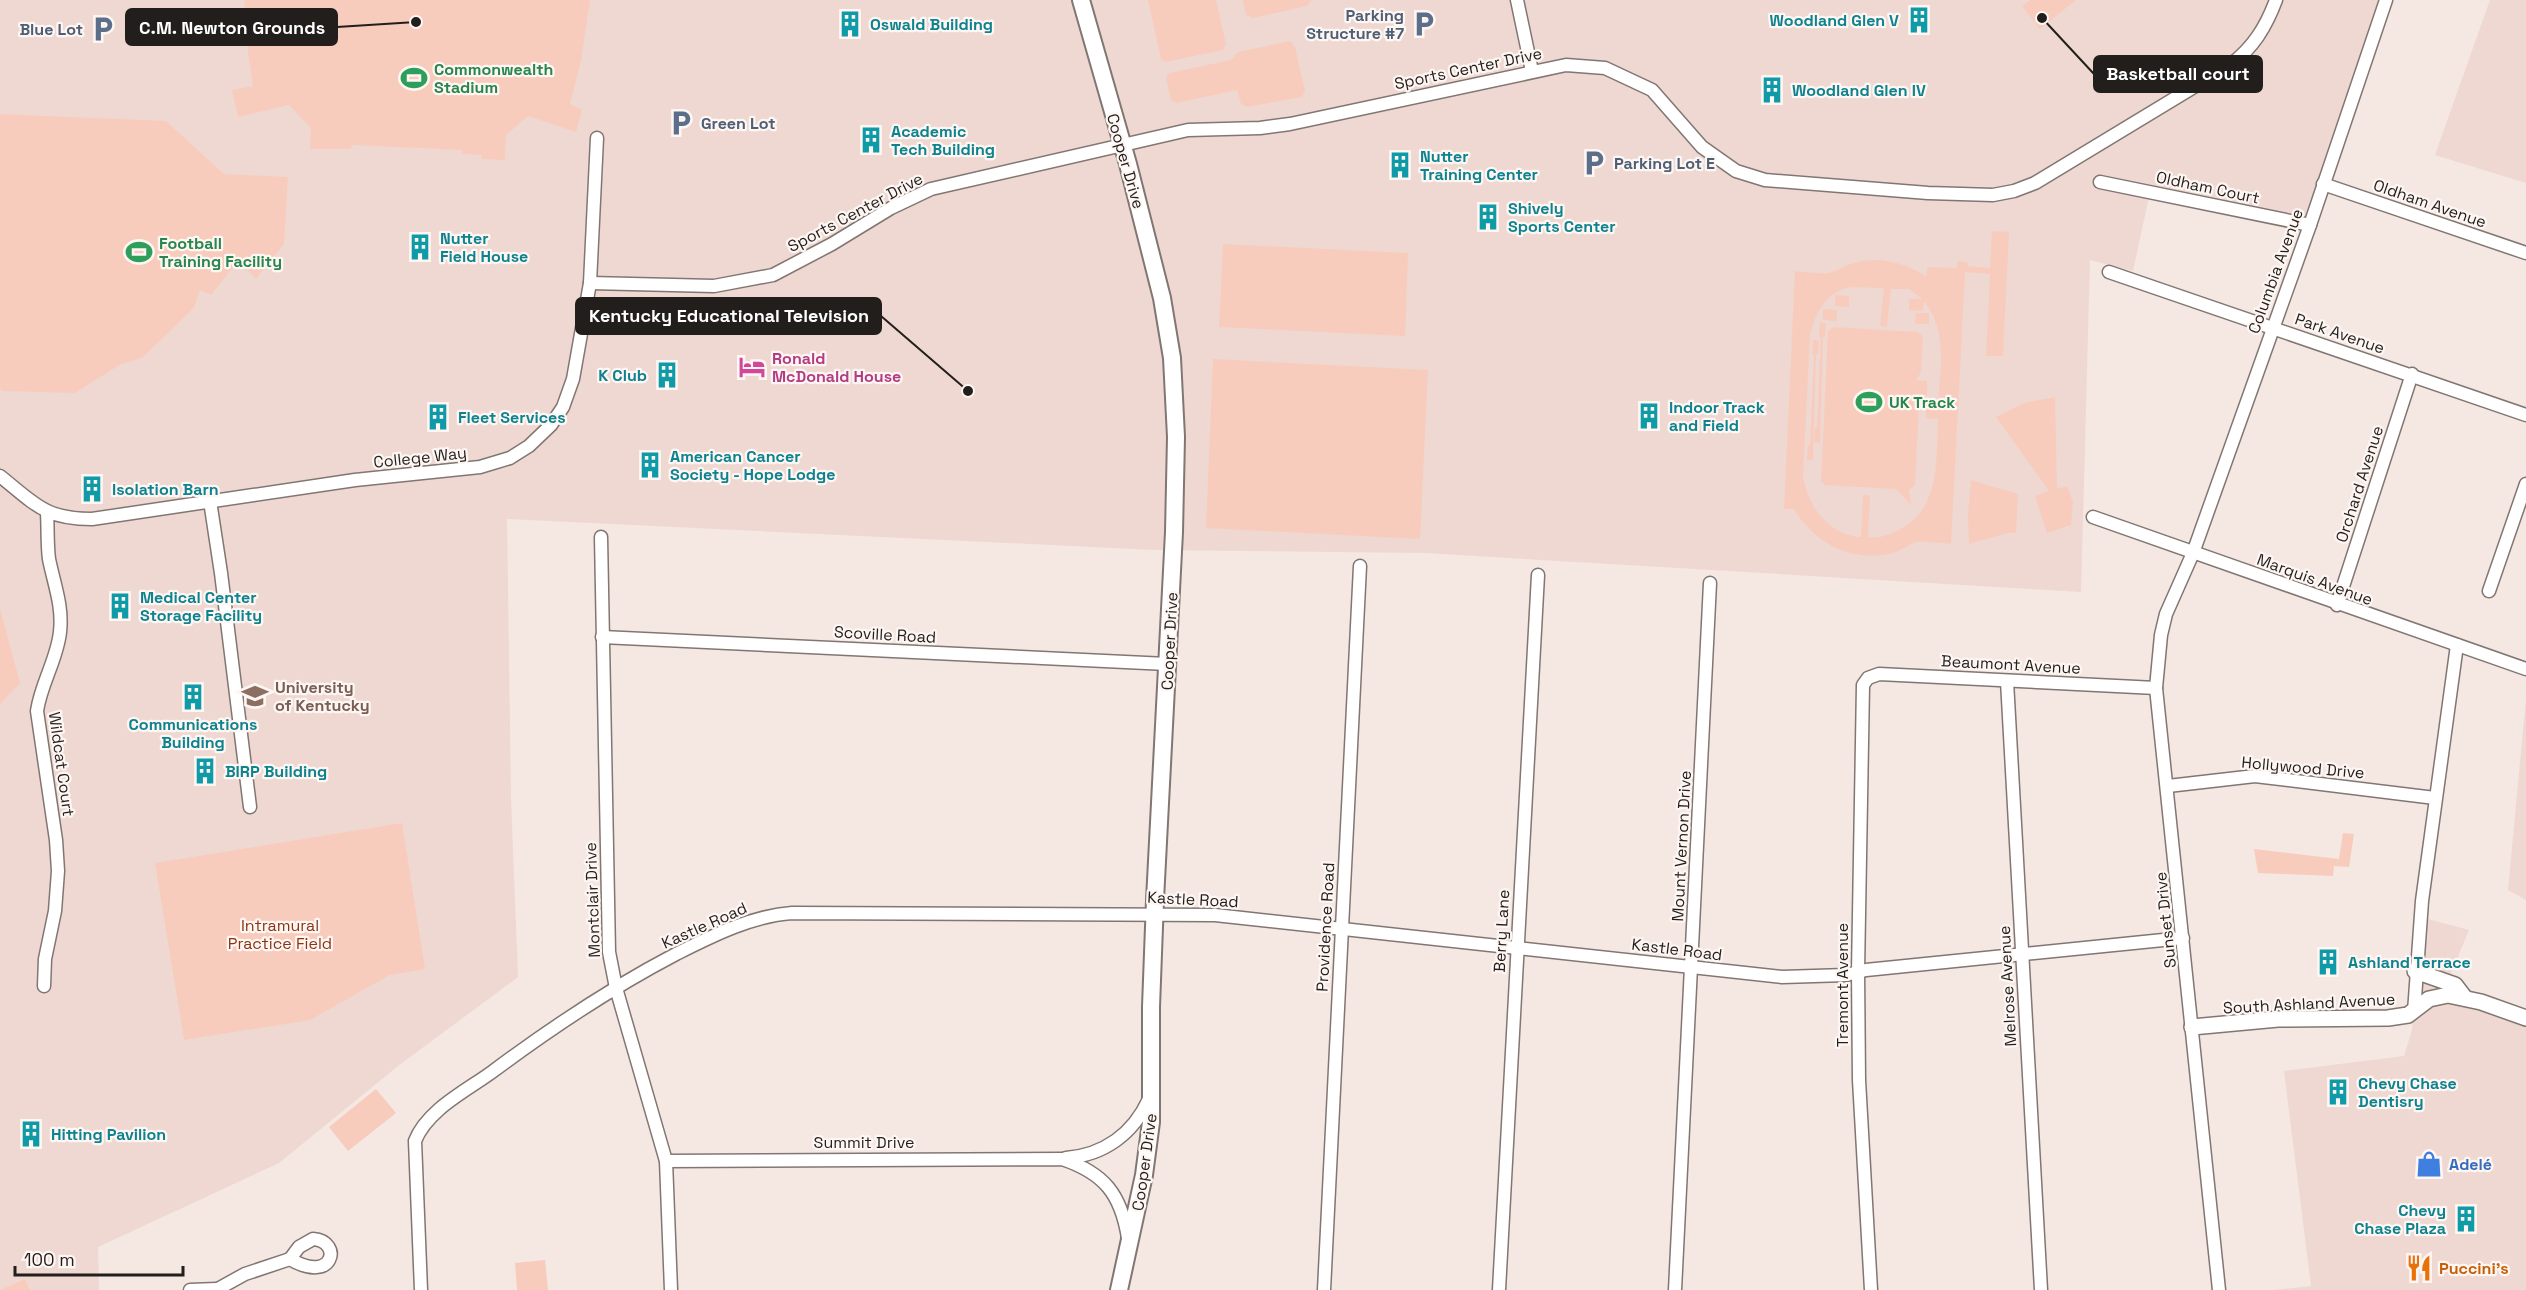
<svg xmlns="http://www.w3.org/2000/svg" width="2526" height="1290" viewBox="0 0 2526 1290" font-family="'Space Grotesk',sans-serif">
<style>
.built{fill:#eed8d1}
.green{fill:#f8ccbc;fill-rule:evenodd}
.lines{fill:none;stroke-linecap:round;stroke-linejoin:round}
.minor-casing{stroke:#817672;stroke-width:15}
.tertiary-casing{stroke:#817672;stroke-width:18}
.secondary-casing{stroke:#817672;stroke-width:20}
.minor{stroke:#fff;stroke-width:12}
.tertiary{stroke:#fff;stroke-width:15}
.secondary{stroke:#fff;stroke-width:16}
.labels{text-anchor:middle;stroke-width:4.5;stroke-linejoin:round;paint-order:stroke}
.service-label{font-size:16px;font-weight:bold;fill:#4e5e75;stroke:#fef6f3;text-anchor:end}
.culture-label{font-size:16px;font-weight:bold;fill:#0d838f;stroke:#fef6f3;text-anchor:start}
.street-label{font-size:16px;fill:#221e1c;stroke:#fef6f3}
.leisure-label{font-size:16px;font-weight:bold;fill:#27864d;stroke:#fef6f3;text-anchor:start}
.hotel-label{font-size:16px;font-weight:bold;fill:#b23c85;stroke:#fef6f3;text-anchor:start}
.education-label{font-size:16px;font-weight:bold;fill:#785e54;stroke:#fef6f3;text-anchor:start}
.park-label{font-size:16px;fill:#893512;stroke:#fef6f3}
.shop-label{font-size:16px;font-weight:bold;fill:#366cbe;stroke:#fef6f3;text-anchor:start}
.food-label{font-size:16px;font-weight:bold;fill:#c56008;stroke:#fef6f3;text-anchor:start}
.leader{fill:none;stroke:#221e1c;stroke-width:2}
.callout-dot{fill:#221e1c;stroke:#fef6f3;stroke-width:2}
.callout{fill:#221e1c;stroke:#221e1c;stroke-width:2}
.callout-label{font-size:18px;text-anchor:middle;font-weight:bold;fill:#fff}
</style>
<rect width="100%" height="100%" fill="#f5e7e2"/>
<!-- built -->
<g class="built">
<polygon points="0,0 2386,0 2310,225 2150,192 2133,271 2090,260 2081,592 1425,553 1155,550 507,519 511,799 518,977 398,1066 279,1163 98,1247 99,1290 0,1290"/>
<polygon points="2490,0 2526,0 2526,183 2435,155"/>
<polygon points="2526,699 2526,900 2508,890"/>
<polygon points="2420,917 2469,930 2442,995 2526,1018 2526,1290 2273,1290 2311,1286 2284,1071 2404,1056 2412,1030"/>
</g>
<!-- green -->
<g class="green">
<polygon points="244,0 590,0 581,61 570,104 582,110 576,132 528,116 506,135 505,160 482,159 481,155 462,154 462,150 352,145 351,149 310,149 311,128 289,105 238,117 232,90 253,86 248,52"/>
<polygon points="1148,0 1216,0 1226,44 1223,50 1166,62 1161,59"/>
<polygon points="1243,0 1311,0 1311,1 1307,6 1253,18 1246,15"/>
<polygon points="2030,0 2076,0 2040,29 2022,6"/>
<polygon points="1290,41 1295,47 1305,91 1302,97 1247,107 1241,104 1237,90 1176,103 1171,100 1166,78 1169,73 1231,60 1238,52"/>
<polygon points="0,114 166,121 224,174 288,177 284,244 256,279 238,261 211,295 200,290 194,308 142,358 121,364 75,393 3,391 0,389"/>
<path d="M1992,231l17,1 -6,124h-17l4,-82 -25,-2 -14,272c-10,-1 -22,-3 -33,-2 -8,1 -17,9 -25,11 -41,10 -78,-9 -99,-44h-10l11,-238c11,1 22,3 33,2 7,-1 15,-6 22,-9 26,-9 54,-2 76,12l2,-9 29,1 1,-7 9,1 1,4 22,2zM1851,287l33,1 -4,38 7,1 4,-38h18l13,10h-13v11l14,1 1,-10c24,30 16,68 14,103h-12v14l12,1c-2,40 3,90 -39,111 -10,5 -21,9 -31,7l2,-42h-7l-2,42c-33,-2 -53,-31 -58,-61l7,-141c5,-22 17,-44 41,-48z"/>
<polygon points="1223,244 1408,253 1405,336 1219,327"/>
<polygon points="1835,295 1849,296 1849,307 1835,306"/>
<polygon points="1823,309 1837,310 1837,321 1823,320"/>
<polygon points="1916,313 1929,313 1929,324 1915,324"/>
<polygon points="1820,322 1826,323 1825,337 1823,337 1820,443 1814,442 1815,428 1817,427 1821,337 1819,337"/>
<polygon points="1833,327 1918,332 1923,337 1921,372 1916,380 1927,381 1927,395 1915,394 1919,403 1915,485 1909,490 1911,505 1896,489 1825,485 1821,481 1828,332"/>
<polygon points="1813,340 1819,340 1818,354 1816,355 1813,460 1807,460 1808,445 1810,445 1814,355 1812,354"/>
<polygon points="1213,359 1428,370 1420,539 1206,528"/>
<polygon points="2055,397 2057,489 2067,486 2073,502 2071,525 2047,533 2035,496 2049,491 1996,417 2024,403"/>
<polygon points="1971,480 2018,494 2016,533 2008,533 1969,544 1968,515"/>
<polygon points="0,609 20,683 0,704"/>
<polygon points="402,823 425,969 390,975 310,1020 184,1040 155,863"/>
<polygon points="2343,833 2354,834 2349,867 2334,866 2333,876 2258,873 2254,849 2339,859"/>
<polygon points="376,1089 396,1113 348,1151 329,1127"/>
<polygon points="545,1260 548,1290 517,1290 515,1263"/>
<polygon points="25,1279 30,1290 0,1290"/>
</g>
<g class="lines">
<!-- minor casing -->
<g class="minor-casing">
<g id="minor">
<polyline points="1517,0 1532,71"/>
<polyline points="2100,182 2310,225"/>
<polyline points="2323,184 2526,253"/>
<polyline points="2109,272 2526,415"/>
<path d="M590,283l124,3 59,-11 59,-31 59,-36 40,-19 257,-59 72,-2 30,-4 276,-59 39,3 47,22 50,57 34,24 29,9 163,13 65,2 21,-4 21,-8 195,-118c23,-17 36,-38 46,-65"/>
<path d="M0,476c35,28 45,43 92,43l263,-39 125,-13 30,-9 19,-12 22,-21 12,-18 10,-28 17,-96 7,-145"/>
<polyline points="210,501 221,573 250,807"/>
<polyline points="2093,517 2526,669"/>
<polyline points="601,537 609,952 616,988 666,1161 671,1290"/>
<polyline points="2489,591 2526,484"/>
<polyline points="2337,605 2412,374"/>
<polyline points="602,637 1167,664"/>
<polyline points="2007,681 2041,1290"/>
<polyline points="2168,786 2255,776 2435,798"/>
<path d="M44,986l1,-27 10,-48 3,-40 -2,-31 -19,-129c4,-28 20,-51 23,-79 3,-26 -6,-48 -11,-73 -2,-15 -1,-31 -2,-46"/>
<polyline points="2414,1012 2422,901 2457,645"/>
<path d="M1066,1158c38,-3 67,-24 83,-59"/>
<path d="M666,1161l396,-2c42,14 59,35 66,79"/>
<path d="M313,1239c30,2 21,46 -23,20l9,-12z"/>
<polyline points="190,1290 217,1289"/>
<polyline points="216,1290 245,1274 290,1259"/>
<path d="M421,1290l-6,-149c12,-31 51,-50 77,-69 59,-44 119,-84 184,-118 36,-18 75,-38 116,-41l423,2 567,62 64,-2 20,-5 317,-32"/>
<polyline points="1324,1290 1360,566"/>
<polyline points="1499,1290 1538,575"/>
<polyline points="1675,1290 1710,583"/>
<polyline points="1871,1290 1859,1080 1858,972 1863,685 1868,678 1879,674 2156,688"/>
<polyline points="2219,1290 2156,688 2161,635 2166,614 2193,553 2310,225 2386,0"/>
</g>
</g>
<!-- tertiary casing -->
<g class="tertiary-casing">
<g id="tertiary">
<polyline points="2415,971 2455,985 2465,998"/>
<polyline points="2192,1027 2278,1019 2388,1018 2408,1015 2429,999 2448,995 2481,1002 2526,1018"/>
</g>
</g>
<!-- secondary casing -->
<g class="secondary-casing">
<polyline id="secondary" points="1081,0 1128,164 1162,298 1172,358 1176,437 1174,532 1155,900 1151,1007 1151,1122 1144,1175 1119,1290"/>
</g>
<!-- minor -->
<use href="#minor" class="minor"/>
<!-- tertiary -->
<use href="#tertiary" class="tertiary"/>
<!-- secondary -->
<use href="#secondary" class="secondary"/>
</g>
<!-- icons -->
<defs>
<g id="building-bare" transform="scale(2.07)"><path d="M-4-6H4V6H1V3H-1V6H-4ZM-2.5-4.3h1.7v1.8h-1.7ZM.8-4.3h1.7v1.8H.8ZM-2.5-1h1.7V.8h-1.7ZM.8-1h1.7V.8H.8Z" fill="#0f9aa8" stroke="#fef6f3" stroke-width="2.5" paint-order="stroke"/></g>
<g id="parking-bare" transform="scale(2.07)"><path d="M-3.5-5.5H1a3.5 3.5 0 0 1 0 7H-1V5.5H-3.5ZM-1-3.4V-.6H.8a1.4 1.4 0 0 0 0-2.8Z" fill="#5c6f8a" stroke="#fef6f3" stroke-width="2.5" paint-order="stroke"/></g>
<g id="stadium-bare" transform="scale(2.07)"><path d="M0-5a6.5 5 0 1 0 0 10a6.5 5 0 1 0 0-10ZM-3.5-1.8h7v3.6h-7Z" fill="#2e9e5b" stroke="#fef6f3" stroke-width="2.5" paint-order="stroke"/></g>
<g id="hotel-bare" transform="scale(2.07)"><path d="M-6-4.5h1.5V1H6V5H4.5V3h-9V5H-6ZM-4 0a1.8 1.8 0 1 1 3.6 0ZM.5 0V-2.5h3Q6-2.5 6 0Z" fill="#d1479c" stroke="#fef6f3" stroke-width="2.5" paint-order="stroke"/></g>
<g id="university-bare" transform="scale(2.07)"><path d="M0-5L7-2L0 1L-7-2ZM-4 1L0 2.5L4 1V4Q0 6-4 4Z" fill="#8d6e63" stroke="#fef6f3" stroke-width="2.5" paint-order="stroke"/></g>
<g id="shop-bare" transform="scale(2.07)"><path d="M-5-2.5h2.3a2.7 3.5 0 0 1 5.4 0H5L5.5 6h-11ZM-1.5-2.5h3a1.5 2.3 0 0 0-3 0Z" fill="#3f7fe0" stroke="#fef6f3" stroke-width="2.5" paint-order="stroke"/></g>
<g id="restaurant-bare" transform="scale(2.07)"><path d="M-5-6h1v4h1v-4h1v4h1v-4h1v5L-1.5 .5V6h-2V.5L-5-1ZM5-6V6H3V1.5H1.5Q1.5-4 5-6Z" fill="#e8710a" stroke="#fef6f3" stroke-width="2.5" paint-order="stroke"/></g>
</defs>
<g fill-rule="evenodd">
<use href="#building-bare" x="1919" y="20"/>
<use href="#building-bare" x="850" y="24"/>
<use href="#parking-bare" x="1424" y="24"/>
<use href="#parking-bare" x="103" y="29"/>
<use href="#stadium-bare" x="414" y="78"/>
<use href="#building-bare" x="1772" y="90"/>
<use href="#parking-bare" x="681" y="123"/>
<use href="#building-bare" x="871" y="140"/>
<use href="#parking-bare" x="1594" y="163"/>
<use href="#building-bare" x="1400" y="165"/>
<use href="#building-bare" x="1488" y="217"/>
<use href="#building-bare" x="420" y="247"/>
<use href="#stadium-bare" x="139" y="252"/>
<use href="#hotel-bare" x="752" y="367"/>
<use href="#building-bare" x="667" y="375"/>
<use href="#stadium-bare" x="1869" y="402"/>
<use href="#building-bare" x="1649" y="416"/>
<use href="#building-bare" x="438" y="417"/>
<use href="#building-bare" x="650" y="465"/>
<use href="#building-bare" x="92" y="489"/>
<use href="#building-bare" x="120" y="606"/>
<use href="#university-bare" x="255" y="696"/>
<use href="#building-bare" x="193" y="697"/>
<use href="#building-bare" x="205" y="771"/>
<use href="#building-bare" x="2328" y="962"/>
<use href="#building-bare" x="2338" y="1092"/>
<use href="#building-bare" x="31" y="1134"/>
<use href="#shop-bare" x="2429" y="1164"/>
<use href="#building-bare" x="2466" y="1219"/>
<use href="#restaurant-bare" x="2419" y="1268"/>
</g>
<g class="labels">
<!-- service labels -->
<g class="service-label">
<text x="1404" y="21">Parking<tspan x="1404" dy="18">Structure #7</tspan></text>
<text x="83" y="35">Blue Lot</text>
<text x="701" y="129" text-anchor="start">Green Lot</text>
<text x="1614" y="169" text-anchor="start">Parking Lot E</text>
</g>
<!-- culture labels -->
<g class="culture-label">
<text x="1899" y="26" text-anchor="end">Woodland Glen V</text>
<text x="870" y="30">Oswald Building</text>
<text x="1792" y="96">Woodland Glen IV</text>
<text x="891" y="137">Academic<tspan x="891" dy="18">Tech Building</tspan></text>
<text x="1420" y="162">Nutter<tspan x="1420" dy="18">Training Center</tspan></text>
<text x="1508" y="214">Shively<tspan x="1508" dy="18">Sports Center</tspan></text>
<text x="440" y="244">Nutter<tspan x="440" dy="18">Field House</tspan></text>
<text x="647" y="381" text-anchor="end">K Club</text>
<text x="1669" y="413">Indoor Track<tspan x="1669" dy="18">and Field</tspan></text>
<text x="458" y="423">Fleet Services</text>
<text x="670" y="462">American Cancer<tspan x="670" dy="18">Society - Hope Lodge</tspan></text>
<text x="112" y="495">Isolation Barn</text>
<text x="140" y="603">Medical Center<tspan x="140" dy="18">Storage Facility</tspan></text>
<text x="193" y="730" text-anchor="middle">Communications<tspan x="193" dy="18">Building</tspan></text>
<text x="225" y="777">BIRP Building</text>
<text x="2348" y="968">Ashland Terrace</text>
<text x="2358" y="1089">Chevy Chase<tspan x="2358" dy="18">Dentisry</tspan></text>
<text x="51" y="1140">Hitting Pavilion</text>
<text x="2446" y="1216" text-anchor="end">Chevy<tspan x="2446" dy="18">Chase Plaza</tspan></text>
</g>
<!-- street labels -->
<g class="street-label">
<text transform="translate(1468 68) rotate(-12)" y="6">Sports Center Drive</text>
<text transform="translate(1126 161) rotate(74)" y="6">Cooper Drive</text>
<text transform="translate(2208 187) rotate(12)" y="6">Oldham Court</text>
<text transform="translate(2430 203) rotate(19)" y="6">Oldham Avenue</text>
<text transform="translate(855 212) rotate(-28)" y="6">Sports Center Drive</text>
<text transform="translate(2275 271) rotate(-70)" y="6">Columbia Avenue</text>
<text transform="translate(2340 333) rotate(19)" y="6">Park Avenue</text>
<text transform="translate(420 457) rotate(-6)" y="6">College Way</text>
<text transform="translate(2359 484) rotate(-72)" y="6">Orchard Avenue</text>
<text transform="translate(2315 579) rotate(20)" y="6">Marquis Avenue</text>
<text transform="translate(885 634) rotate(3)" y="6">Scoville Road</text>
<text transform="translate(1169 641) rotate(-87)" y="6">Cooper Drive</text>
<text transform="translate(2011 664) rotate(3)" y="6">Beaumont Avenue</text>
<text transform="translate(62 764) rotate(82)" y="6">Wildcat Court</text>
<text transform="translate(2303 767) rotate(5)" y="6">Hollywood Drive</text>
<text transform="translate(1681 846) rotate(-87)" y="6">Mount Vernon Drive</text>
<text transform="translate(1193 899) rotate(3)" y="6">Kastle Road</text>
<text transform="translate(592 900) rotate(-92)" y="6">Montclair Drive</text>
<text transform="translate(2165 920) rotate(-96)" y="6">Sunset Drive</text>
<text transform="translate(704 925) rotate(-24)" y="6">Kastle Road</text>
<text transform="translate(1325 927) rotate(-87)" y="6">Providence Road</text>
<text transform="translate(1501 931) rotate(-87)" y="6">Berry Lane</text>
<text transform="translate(1677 949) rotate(7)" y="6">Kastle Road</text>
<text transform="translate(1842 985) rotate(-90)" y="6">Tremont Avenue</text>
<text transform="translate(2007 986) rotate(-93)" y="6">Melrose Avenue</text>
<text transform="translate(2309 1003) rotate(-3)" y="6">South Ashland Avenue</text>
<text x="864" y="1148">Summit Drive</text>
<text transform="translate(1144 1162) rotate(-82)" y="6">Cooper Drive</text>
</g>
<!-- leisure labels -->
<g class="leisure-label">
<text x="434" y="75">Commonwealth<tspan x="434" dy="18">Stadium</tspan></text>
<text x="159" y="249">Football<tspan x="159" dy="18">Training Facility</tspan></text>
<text x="1889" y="408">UK Track</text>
</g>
<!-- hotel labels -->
<g class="hotel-label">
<text x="772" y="364">Ronald<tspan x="772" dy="18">McDonald House</tspan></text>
</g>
<!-- education labels -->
<g class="education-label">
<text x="275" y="693">University<tspan x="275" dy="18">of Kentucky</tspan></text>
</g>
<!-- park labels -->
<g class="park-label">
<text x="280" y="931">Intramural<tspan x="280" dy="18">Practice Field</tspan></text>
</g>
<!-- shop labels -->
<g class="shop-label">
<text x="2449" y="1170">Adelé</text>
</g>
<!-- food labels -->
<g class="food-label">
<text x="2439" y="1274">Puccini's</text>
</g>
</g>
<!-- callouts -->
<path class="leader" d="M416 22L337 27M2042 18L2094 74M968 391L881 316"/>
<g class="callout-dot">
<circle cx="416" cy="22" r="6"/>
<circle cx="2042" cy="18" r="6"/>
<circle cx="968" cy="391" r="6"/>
</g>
<g class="callout">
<rect x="126" y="9" width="211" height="36" rx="6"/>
<rect x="2094" y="56" width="168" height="36" rx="6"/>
<rect x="576" y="298" width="305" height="36" rx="6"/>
</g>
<g class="callout-label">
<text x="232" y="34">C.M. Newton Grounds</text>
<text x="2178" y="80">Basketball court</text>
<text x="729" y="322">Kentucky Educational Television</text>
</g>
<!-- scale -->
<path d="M15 1266v9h168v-9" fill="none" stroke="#221e1c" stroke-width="3"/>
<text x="24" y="1266" font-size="18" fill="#221e1c" stroke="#fef6f3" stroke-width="4.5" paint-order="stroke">100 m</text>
</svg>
